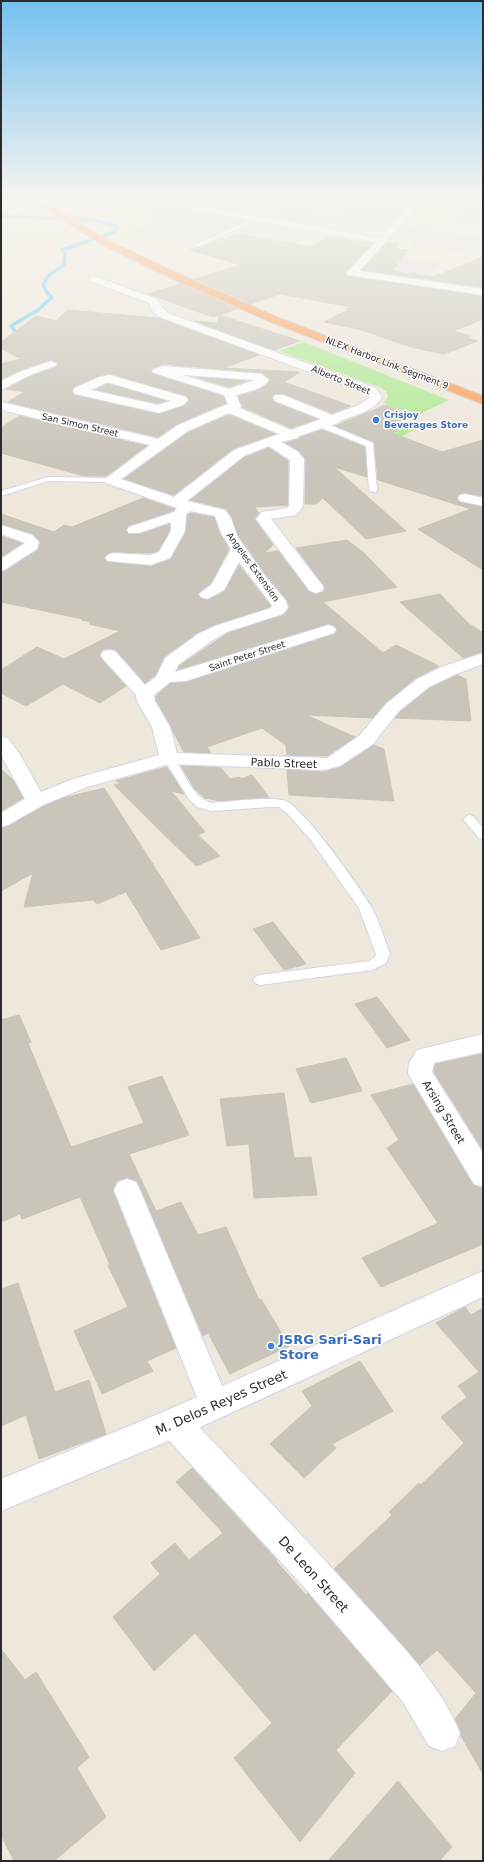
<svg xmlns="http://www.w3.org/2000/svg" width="484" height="1862" viewBox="0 0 484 1862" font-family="'DejaVu Sans',sans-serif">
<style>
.industrial{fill:#e0dde6}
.green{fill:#b1e994}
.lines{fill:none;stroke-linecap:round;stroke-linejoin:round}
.stream{stroke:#67d1f9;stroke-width:3.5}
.building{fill:#c9c5bb;stroke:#cac3b6;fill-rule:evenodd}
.lane-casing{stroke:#d1d5e5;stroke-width:2}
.street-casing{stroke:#d1d5e5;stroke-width:2}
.secondary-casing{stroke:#d1d5e5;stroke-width:2}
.highway-casing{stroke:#c8c8c8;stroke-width:2}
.lane{fill:#fff;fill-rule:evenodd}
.street{fill:#fff;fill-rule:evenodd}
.secondary{fill:#fff;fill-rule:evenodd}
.highway{fill:#ffa057;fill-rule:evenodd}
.shop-dot{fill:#3f7fe0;stroke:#fff;stroke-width:1.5}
.labels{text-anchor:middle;stroke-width:3;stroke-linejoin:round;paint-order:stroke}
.far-street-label{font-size:9px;fill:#2b2b2b;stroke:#fff}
.far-shop-label{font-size:9px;font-weight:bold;fill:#366cbe;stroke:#fff;text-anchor:start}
.street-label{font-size:11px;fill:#2b2b2b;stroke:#fff}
.near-shop-label{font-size:13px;font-weight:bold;fill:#366cbe;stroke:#fff;text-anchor:start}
.near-street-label{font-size:13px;fill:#2b2b2b;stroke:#fff}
</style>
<rect width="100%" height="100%" fill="#eee7dc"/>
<!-- industrial -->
<g class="industrial">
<polygon points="199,199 255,199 282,205 259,215 187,203"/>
<polygon points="259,199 416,199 389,233 328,228 301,223 315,214 339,217 354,206 345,211 307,207 318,210 300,223 262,217 285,206 291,206"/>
<polygon points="430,199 483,200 483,209 426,205"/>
<polygon points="173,205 190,209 247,217 250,220 217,234 182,246 130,231 164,221 139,213"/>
<polygon points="461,209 483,210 483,221 450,218"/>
<polygon points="260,222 274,222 319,229 297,243 240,233 249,226"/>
<polygon points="407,229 483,237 483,253 481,257 466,255 466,252 409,246 416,236 402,233"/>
<polygon points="393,256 442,263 425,275 376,268"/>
</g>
<!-- green -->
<polygon class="green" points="304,342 449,400 403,422 416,429 385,445 392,454 372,448 375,443 400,430 391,426 413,414 383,403 388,397 386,391 379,387 279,351"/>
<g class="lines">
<!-- stream -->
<polyline class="stream" points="1,216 93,220 117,226 114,232 62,250 65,254 64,265 48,276 43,285 48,294 52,297 38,310 11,326 16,332"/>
</g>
<!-- building -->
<g class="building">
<polygon points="239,234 312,247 326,237 373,243 347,270 347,276 483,296 483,319 454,331 471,336 467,338 478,341 444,354 411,347 358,329 324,322 348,310 346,309 351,307 280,294 251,304 195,279 241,265 190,250"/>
<polygon points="387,243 398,244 394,249 408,250 392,271 433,277 483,257 483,287 362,270"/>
<polygon points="181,284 237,309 219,315 300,341 274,350 194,321 217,323 219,315 213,317 148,294"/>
<path d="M67,310l93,8 99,37 -36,13 77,4 -16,10 67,24 -19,7 -48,-19h-9l-3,3 2,5 43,17 -26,9 -49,-21 -4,-11 21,-6 11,-9 -7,-8 -100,-9 -10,4 -2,4 3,2 69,22 3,7 -49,21 -19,13 -150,-35 16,-10 -18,-3 25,-13 25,-9 2,-3 -7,-4 -29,10 -21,9v-15l20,-5 -20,-11v-6l35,-26 20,5zM110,374l76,22 3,4 -6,6 -24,8 -84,-19 -3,-3 2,-5 24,-11z"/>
<polygon points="196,377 247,381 229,387"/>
<polygon points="106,384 110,384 166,401 158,403 96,390"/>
<polygon points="386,405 412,415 387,426 399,430 392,433 442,452 483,440 483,496 465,493 460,494 457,497 460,502 483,507 483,570 418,529 471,509 378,480 374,442 335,426"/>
<polygon points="229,415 275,434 233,449 174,495 124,479 189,432"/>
<polygon points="19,416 147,446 106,476 84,476 1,453 1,428"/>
<polygon points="322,430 365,447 367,477 334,467 406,531 366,539 323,498 316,504 305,504 306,459 298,450 285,443 298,439 300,437"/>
<polygon points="269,448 288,461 288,505 255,507 259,514 255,520 273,545 264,553 278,551 309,592 316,594 323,592 325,587 296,548 347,540 363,552 397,587 323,602 383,653 396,645 439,666 416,678 386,702 373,718 306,715 355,737 327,756 287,755 286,745 262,728 207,747 211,753 184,752 156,700 156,696 171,683 186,682 334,634 337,631 334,626 328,624 178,670 179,666 228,633 283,615 289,609 287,600 266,575 238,535 232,518 226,509 190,500 245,457"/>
<polygon points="143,498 175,509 173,511 129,526 126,529 128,534 139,534 170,524 170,531 158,551 150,553 112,552 104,557 107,562 151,566 171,559 186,532 187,516 190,513 214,517 220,534 229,549 211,583 198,595 201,598 208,600 225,591 239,565 270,605 270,607 215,625 197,633 164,657 155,676 145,683 116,650 103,650 100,654 102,660 126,686 100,703 63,684 26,706 1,693 1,670 37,647 64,659 120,631 89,624 91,622 82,620 83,619 1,602 1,572 38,550 40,542 32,534 1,524 1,514 54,532 64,525 72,527"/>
<polygon points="1,536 22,543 1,557"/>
<polygon points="440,594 468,623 483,633 483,652 463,658 400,602"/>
<polygon points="457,675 466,679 471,721 395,718 400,712 430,688"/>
<polygon points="374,745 384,749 394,801 289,795 287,770 324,772 340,767"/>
<polygon points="181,766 221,768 230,779 240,777 241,779 252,775 269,797 219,801 205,798 195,789"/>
<polygon points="167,767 184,794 171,791 205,832 198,835 220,856 196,866 114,785 122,783 116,781"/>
<polygon points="1,769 13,780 23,798 1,811"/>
<polygon points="104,788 200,938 161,950 126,892 97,904 93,900 24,907 33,873 1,891 1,828 9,826 44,806 63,798"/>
<polygon points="273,922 306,964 284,970 253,929"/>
<polygon points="377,997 410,1040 387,1048 355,1004"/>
<polygon points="19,1015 31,1042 28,1043 71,1147 144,1123 128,1087 162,1076 189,1135 129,1154 156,1211 181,1202 198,1235 226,1227 259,1300 261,1299 289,1346 230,1374 208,1333 203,1336 137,1181 127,1178 117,1181 113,1191 176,1348 147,1361 153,1371 102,1394 74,1331 128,1307 108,1265 110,1265 80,1197 22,1219 20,1214 1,1222 1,1020"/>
<polygon points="483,1054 483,1150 434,1072 435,1064"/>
<polygon points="346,1058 362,1091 311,1103 296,1069"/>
<polygon points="413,1084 473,1185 483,1188 483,1244 381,1287 362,1258 438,1223 387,1148 399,1140 371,1095"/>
<polygon points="284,1093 294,1158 311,1157 317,1195 254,1198 249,1144 227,1146 220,1099"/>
<polygon points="18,1283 55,1392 89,1380 106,1434 39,1459 26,1415 1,1426 1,1289"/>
<polygon points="465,1307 471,1315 483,1308 483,1774 461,1736 461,1732 455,1719 476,1693 437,1650 420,1665 334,1569 392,1515 389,1512 419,1483 421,1485 464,1443 441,1417 467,1397 458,1386 479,1372 436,1323"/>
<polygon points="360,1361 393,1411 332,1444 336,1448 304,1478 270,1444 312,1406 302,1391"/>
<polygon points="192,1468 277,1560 276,1561 306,1595 308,1593 392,1691 336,1750 355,1773 300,1842 234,1758 272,1723 195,1633 154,1671 113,1617 160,1574 151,1563 175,1543 189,1560 223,1533 176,1482"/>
<polygon points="1,1649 25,1680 36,1672 89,1757 77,1768 106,1817 54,1861 14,1861 1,1835"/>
<polygon points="398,1781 452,1847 439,1861 328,1861"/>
</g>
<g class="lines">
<!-- lane casing -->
<g class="lane-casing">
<g id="lane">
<polygon points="258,217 263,218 197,247 192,246"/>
<polygon points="317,422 323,422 373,443 377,490 376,492 373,492 369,490 366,446 317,426"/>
<polygon points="48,477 111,478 115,480 111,482 48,481 1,496 1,491"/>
<path d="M169,755l4,1c11,16 19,42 39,47 17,-1 59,-7 74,-2 18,8 73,85 84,104 9,15 14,33 20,49l-4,9 -14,7 -112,15 -5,-2 -2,-3 2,-3 5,-2 109,-14 6,-4 1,-3 -17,-46 -49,-69 -23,-26 -8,-6h-10l-57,4 -15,-4 -8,-8 -26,-41z"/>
<polygon points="469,815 473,816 483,828 483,839 479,838 463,819"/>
</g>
</g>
<!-- street casing -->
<g class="street-casing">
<g id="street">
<polygon points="168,199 179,199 188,204 380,238 417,199 426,199 359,271 483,289 483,295 348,275 347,273 348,271 376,242 186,209"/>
<path d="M94,276l63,23 5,9 8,6 206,74 6,9c-9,15 -27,18 -42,24l-2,2 -39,13 -1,2 -17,4 16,9 7,8 -1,48 -7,8 -25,4 51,66 2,3 -2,3 -6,2 -6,-2 -54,-72 6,-7 25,-4 2,-2 1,-46 -21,-14 -25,10 -57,45 38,9 6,8 6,18 28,40 21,25 2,7 -5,6 -56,18 -17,10 -32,23 -3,7 147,-45 6,-2 6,2 2,3 -2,3 -148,48 -16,1 -16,13 1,6 15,26 7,26 150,5 32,-22 28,-33 30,-24 27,-13 39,-13v11l-27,10 -27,13 -30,24 -26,33 -33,22 -16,4 -154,-6 -83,23 -44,18 -35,20 -7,2v-14l24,-14 -24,-44v-19l7,2 11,15 22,39 32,-13 86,-24 -7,-28 -15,-26 -1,-6 -33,-36 -2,-4 2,-4 6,-1 6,1 30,34 11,-8 9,-19 33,-24 17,-8 56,-18 1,-3 -33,-43 -15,28 -17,9 -6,-2 -2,-3 13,-10 19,-35 -10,-16 -6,-17 -25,-5 -4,4 -1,16 -15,27 -19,7 -43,-4 -3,-3 3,-3 5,-2 37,2 9,-3 12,-21v-9l-32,11h-10l-2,-3 2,-3 45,-15 3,-4 -71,-25 -2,-3 46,-35 -149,-35v-8l157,37 20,-14 50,-21 -4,-9 -70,-22 -2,-2 2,-2 9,-3 99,8 7,6c-7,10 -22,12 -33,15l5,11 -1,2 51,22 30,-11 -46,-18 -2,-3 2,-3h8l49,20 27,-10 11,-8 -2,-3 -10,-4 -196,-72 -9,-6 -4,-9 -59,-22 -1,-2zM183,375l71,5 -25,9zM229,413l50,21 -45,16 -60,47 -53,-18 67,-48z"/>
<polygon points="51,361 57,364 55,366 30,375 1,390 1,381 22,371"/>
<path d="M110,375l76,22 2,3 -5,5 -24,8 -84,-19 -2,-3 2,-3 24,-11zM106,383h4l61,18 -13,4 -67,-15z"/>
<polygon points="465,494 483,498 483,506 460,501 458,498 460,495"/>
<polygon points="1,525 32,535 39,542 37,549 6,569 1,571 1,559 25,543 1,534"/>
<polygon points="483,1034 483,1052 434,1063 432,1072 483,1153 483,1187 474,1184 408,1073 409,1063 417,1050"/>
<polygon points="127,1179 136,1182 140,1190 230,1405 226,1415 215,1420 204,1415 114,1190 118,1182"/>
<path d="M174,1408l11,4c61,65 123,129 182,195 35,39 73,77 93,126l-5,13 -13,5 -13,-5 -26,-44 -99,-115 -141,-153 -5,-11 5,-11z"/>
</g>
</g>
<!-- secondary casing -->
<g class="secondary-casing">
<polygon id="secondary" points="483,1271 483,1297 185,1434 1,1511 1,1479 163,1412"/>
</g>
<!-- highway casing -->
<g class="highway-casing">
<polygon id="highway" points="30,199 40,199 107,240 179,274 279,318 483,396 483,404 271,322 171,278 101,244"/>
</g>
<!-- lane -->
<use href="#lane" class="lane"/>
<!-- street -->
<use href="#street" class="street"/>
<!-- secondary -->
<use href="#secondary" class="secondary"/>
<!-- highway -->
<use href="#highway" class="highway"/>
</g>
<!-- sky -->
<linearGradient id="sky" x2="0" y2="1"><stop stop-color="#74c0ef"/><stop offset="0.43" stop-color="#f7f4ef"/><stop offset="1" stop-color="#f7f4ef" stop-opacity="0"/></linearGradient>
<rect width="484" height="460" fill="url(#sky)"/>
<!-- markers -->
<g class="shop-dot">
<circle cx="376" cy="420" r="4"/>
<circle cx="271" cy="1346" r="4"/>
</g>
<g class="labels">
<!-- far-street labels -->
<g class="far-street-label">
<text transform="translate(387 363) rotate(21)" y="3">NLEX Harbor Link Segment 9</text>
<text transform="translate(341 380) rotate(22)" y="3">Alberto Street</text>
<text transform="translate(80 425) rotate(13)" y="3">San Simon Street</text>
<text transform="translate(253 567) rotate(54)" y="3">Angeles Extension</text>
<text transform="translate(247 656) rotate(-18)" y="3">Saint Peter Street</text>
</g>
<!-- far-shop labels -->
<g class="far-shop-label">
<text x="384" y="418">Crisjoy<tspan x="384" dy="10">Beverages Store</tspan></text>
</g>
<!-- street labels -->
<g class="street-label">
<text transform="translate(284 763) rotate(2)" y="4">Pablo Street</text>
<text transform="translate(444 1112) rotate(59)" y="4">Arsing Street</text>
</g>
<!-- near-shop labels -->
<g class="near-shop-label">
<text x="279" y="1344">JSRG Sari-Sari<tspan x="279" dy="15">Store</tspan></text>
</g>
<!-- near-street labels -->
<g class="near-street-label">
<text transform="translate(221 1402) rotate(-24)" y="5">M. Delos Reyes Street</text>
<text transform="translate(314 1574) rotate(48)" y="5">De Leon Street</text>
</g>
</g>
<!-- border -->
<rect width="484" height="1862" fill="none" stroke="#2b2b2b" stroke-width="4"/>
</svg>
